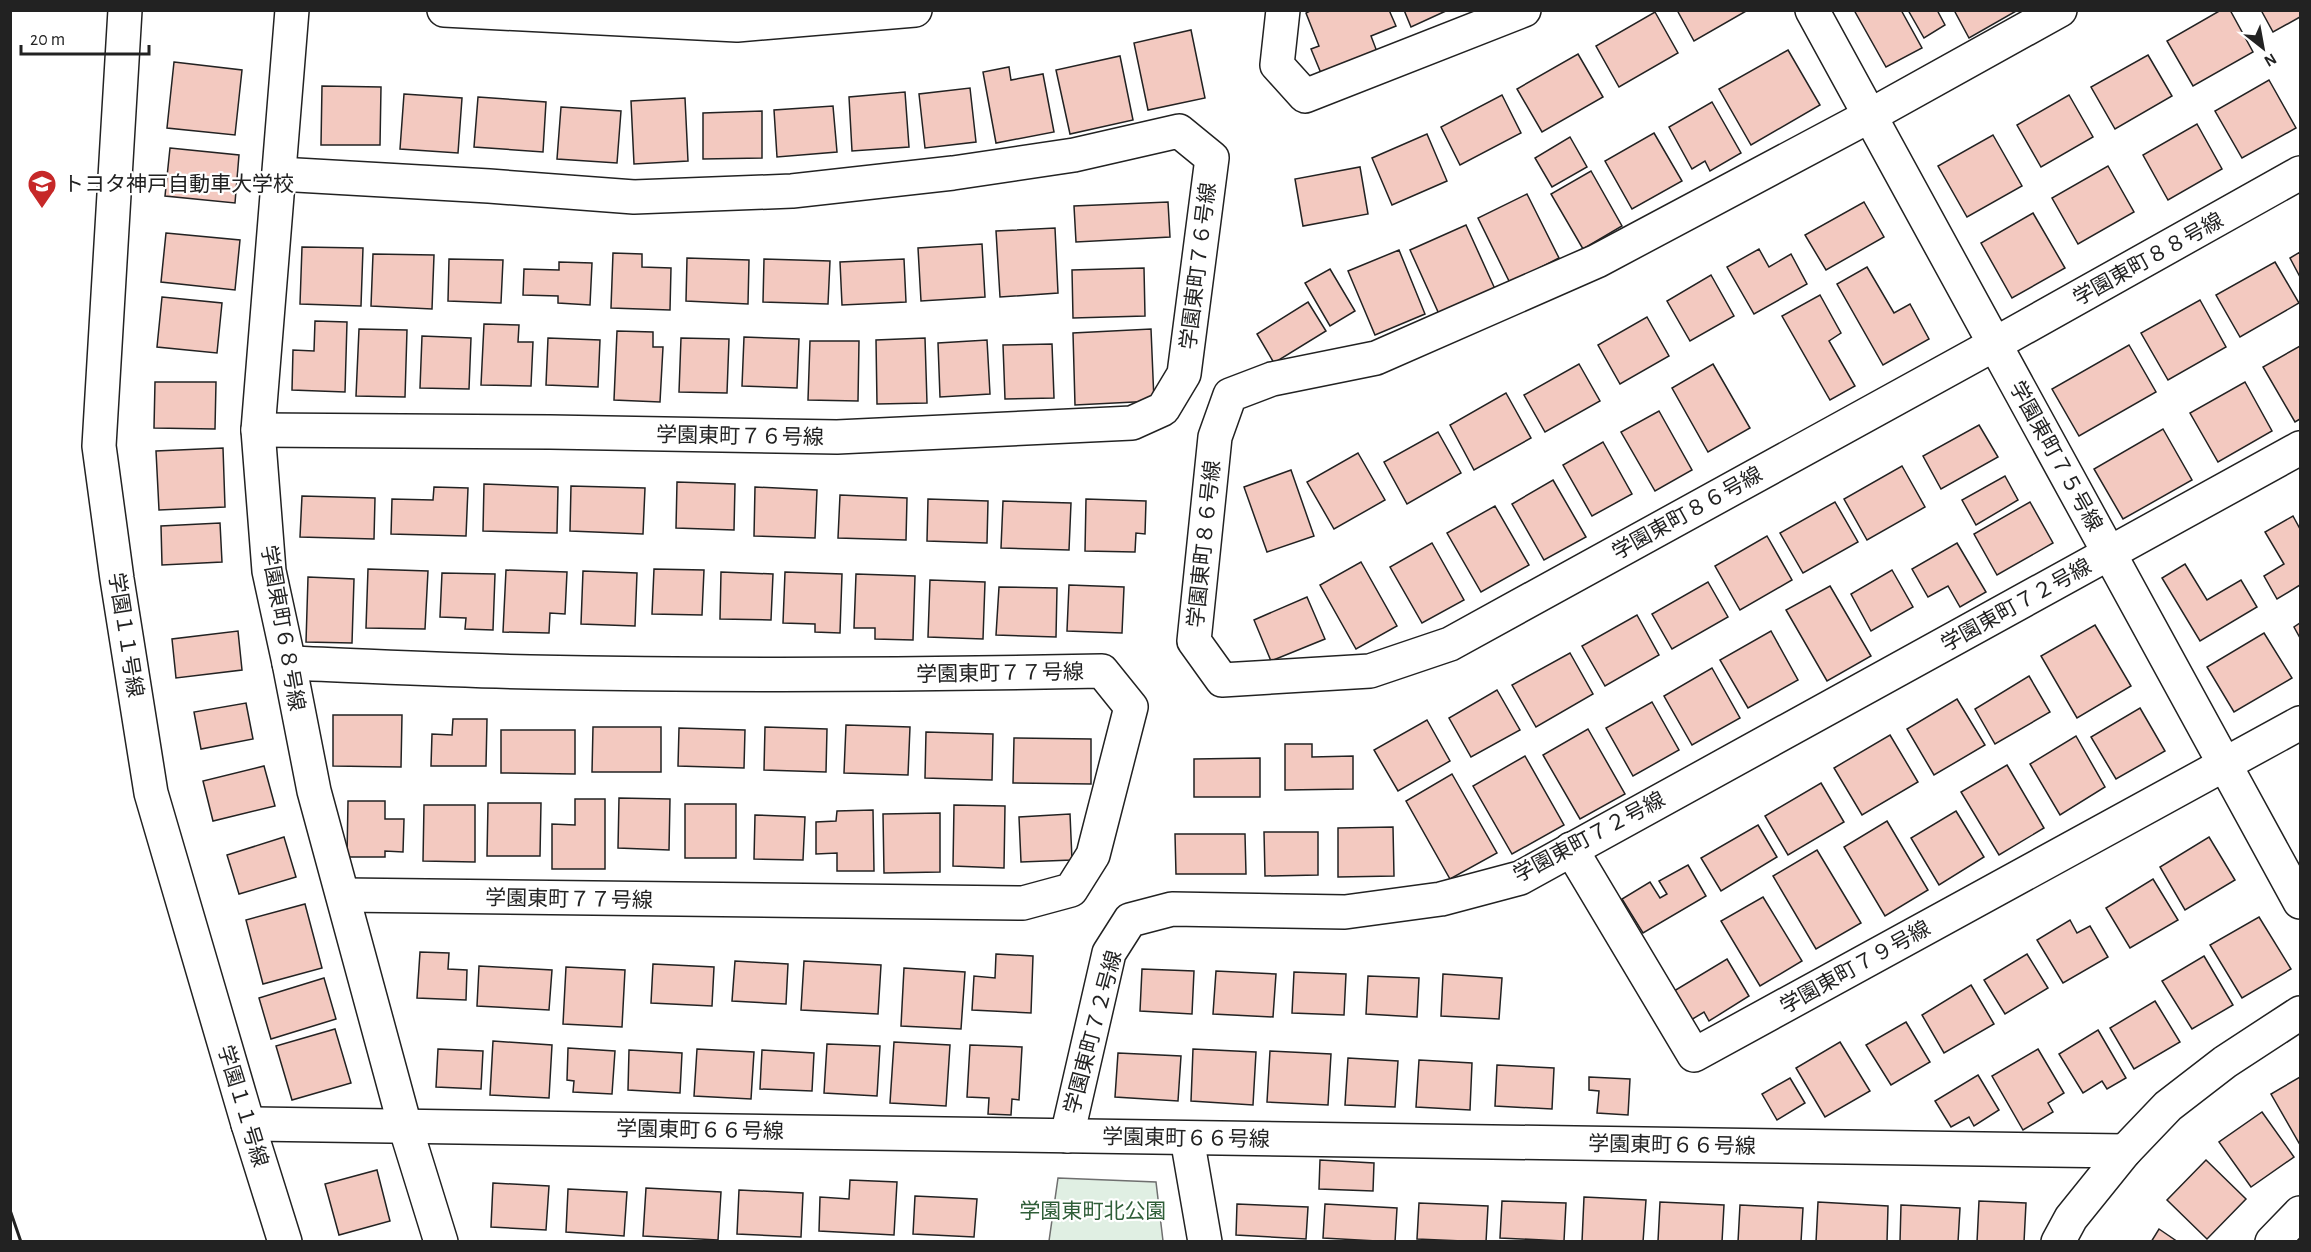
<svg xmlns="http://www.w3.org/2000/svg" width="2311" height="1252" viewBox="0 0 2311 1252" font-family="'Alegreya Sans','Noto Sans JP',sans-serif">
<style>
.green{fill:#e0efe3;stroke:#6f6f6f;stroke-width:1.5}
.building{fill:#f3c9c0;stroke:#222;stroke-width:1.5}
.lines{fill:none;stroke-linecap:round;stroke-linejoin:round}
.minor-casing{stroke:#222;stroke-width:36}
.minor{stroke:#fff;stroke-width:33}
.wall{stroke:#222;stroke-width:3}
.labels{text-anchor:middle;stroke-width:4.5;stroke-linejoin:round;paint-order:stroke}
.poi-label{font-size:21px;fill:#222;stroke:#fff;text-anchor:start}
.street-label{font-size:21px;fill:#222;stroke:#fff}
.park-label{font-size:21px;fill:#2f5e38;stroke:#fff}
</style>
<rect width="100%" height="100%" fill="#fff"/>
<!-- green -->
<polygon class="green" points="1058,1178 1156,1182 1163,1241 1049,1241"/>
<!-- building -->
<g class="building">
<polygon points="1312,10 1389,10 1396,26 1371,36 1379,57 1323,78 1311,49 1319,46 1306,13"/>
<polygon points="1404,10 1448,10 1411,27"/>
<polygon points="1677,10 1748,10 1694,41"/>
<polygon points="1854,10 1901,10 1922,48 1886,67"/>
<polygon points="1908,10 1937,10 1945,25 1924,38"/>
<polygon points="1954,10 2018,10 1969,38"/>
<polygon points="2221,10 2230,10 2253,52 2193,86 2167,41"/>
<polygon points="2261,10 2300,10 2300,17 2273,32"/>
<polygon points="1655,12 1678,53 1619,87 1596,46"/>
<polygon points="1191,30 1205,98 1148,110 1134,43"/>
<polygon points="1788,50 1820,105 1751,145 1719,89"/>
<polygon points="1578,54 1603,97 1542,132 1517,89"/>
<polygon points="2148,55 2172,96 2115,129 2091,87"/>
<polygon points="1120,56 1133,120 1070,134 1056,70"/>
<polygon points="174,62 242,70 235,135 167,128"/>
<polygon points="1009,67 1011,80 1043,74 1054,132 996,143 983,72"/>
<polygon points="2269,80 2296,128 2242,158 2215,111"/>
<polygon points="322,86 381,87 380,145 321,145"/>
<polygon points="970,88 976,142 925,148 919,94"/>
<polygon points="905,92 909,147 852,151 849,97"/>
<polygon points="404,94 462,98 458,153 400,149"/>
<polygon points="1502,95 1521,133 1460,165 1441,127"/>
<polygon points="2069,95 2093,137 2041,167 2017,125"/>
<polygon points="478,97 546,102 543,152 474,147"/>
<polygon points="685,98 688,161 634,164 631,101"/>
<polygon points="1712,102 1741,153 1710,171 1705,161 1692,169 1669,127"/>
<polygon points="833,106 837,152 777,157 774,110"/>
<polygon points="561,107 621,111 617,163 557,159"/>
<polygon points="762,111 762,158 703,159 703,113"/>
<polygon points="2197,124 2222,169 2168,200 2143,155"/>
<polygon points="1654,133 1682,181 1632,209 1605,161"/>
<polygon points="1427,134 1447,181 1392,205 1372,158"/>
<polygon points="1993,135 2022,186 1967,217 1938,166"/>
<polygon points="1570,137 1587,167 1552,187 1535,158"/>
<polygon points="170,148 239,155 235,203 165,196"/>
<polygon points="2108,166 2134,212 2078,244 2052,198"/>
<polygon points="1360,167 1368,214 1303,226 1295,179"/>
<polygon points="1591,171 1622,226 1583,249 1551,194"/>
<polygon points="1527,194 1559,258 1510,283 1478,218"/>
<polygon points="1168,202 1170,237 1076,242 1074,206"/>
<polygon points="1864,202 1884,237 1826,270 1805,235"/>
<polygon points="2033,213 2065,268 2012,298 1981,243"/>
<polygon points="1466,225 1495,289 1439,314 1410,250"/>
<polygon points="1055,228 1058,293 1000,297 996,231"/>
<polygon points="166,233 240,240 235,290 161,282"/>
<polygon points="982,244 985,297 921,301 918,248"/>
<polygon points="302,247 363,248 361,306 300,304"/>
<polygon points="1759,249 1769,267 1791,254 1807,284 1754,314 1727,267"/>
<polygon points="1399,250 1425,314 1375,335 1348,271"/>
<polygon points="2300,252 2300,277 2290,258"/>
<polygon points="613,253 642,254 642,267 671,268 670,310 611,308"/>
<polygon points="373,254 434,255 432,309 371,306"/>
<polygon points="687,258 749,260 748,304 686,301"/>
<polygon points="449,259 503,260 501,303 448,301"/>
<polygon points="764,259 830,261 828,304 763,302"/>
<polygon points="904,259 906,302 842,305 840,262"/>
<polygon points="559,262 592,263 590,305 558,303 558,296 523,295 524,269 559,270"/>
<polygon points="2275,262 2299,303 2240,337 2216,295"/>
<polygon points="1867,267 1894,313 1910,304 1929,339 1883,365 1837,284"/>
<polygon points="1144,268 1145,316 1073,318 1072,270"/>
<polygon points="1330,269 1355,311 1330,326 1305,283"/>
<polygon points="1711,275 1734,316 1690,341 1667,301"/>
<polygon points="1820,295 1841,333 1829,341 1855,386 1830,400 1782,316"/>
<polygon points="162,297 222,303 217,353 157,347"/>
<polygon points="2200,300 2226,347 2168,380 2141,333"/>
<polygon points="1308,302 1326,331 1274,363 1257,334"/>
<polygon points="1647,317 1669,356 1620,384 1598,345"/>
<polygon points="315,321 347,322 345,392 292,390 293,350 314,351"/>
<polygon points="484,324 519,325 518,342 533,342 531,386 481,385"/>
<polygon points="359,329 407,330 405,397 356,396"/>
<polygon points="1151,329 1154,401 1075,405 1073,333"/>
<polygon points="617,331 653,332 653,347 663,347 660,402 614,400"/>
<polygon points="422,336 471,338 469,389 420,388"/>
<polygon points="744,337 799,339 797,388 742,386"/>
<polygon points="548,338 600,340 598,387 546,385"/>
<polygon points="681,338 729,339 727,393 679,392"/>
<polygon points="925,338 927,403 877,404 876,340"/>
<polygon points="987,340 990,394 940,397 938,343"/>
<polygon points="810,341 859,341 858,401 808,400"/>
<polygon points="1052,344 1054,398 1005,399 1003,345"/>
<polygon points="2129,345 2156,392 2079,436 2052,389"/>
<polygon points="2300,346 2300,419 2295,422 2263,367"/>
<polygon points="1579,364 1600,401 1545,432 1524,395"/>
<polygon points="1713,364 1750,428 1708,452 1672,388"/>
<polygon points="155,382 216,382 215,429 154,428"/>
<polygon points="2245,382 2272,431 2218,462 2190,413"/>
<polygon points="1506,393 1531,438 1474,470 1450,425"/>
<polygon points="1659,411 1692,470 1655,491 1621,432"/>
<polygon points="1979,425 1998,457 1941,489 1923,456"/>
<polygon points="2163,429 2192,480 2123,519 2094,469"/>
<polygon points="1438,432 1461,473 1407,504 1384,462"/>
<polygon points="1603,442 1632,494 1592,516 1563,465"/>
<polygon points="223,448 225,507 159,510 156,451"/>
<polygon points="1358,453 1385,500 1334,529 1307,482"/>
<polygon points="1902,466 1925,507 1867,540 1844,499"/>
<polygon points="1291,470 1314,536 1267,552 1244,487"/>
<polygon points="2005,476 2018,500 1976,525 1962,500"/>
<polygon points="1553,480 1586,537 1544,560 1512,504"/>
<polygon points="677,482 735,484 734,530 676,528"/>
<polygon points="484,484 558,487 557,533 483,531"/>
<polygon points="571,486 645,488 643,534 570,531"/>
<polygon points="434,487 468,488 466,536 391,534 392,499 433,500"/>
<polygon points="755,487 817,490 815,538 754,536"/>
<polygon points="840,495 907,498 906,540 838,538"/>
<polygon points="302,496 375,498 374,539 300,537"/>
<polygon points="928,499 988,501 987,543 927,541"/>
<polygon points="1086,499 1146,501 1145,534 1136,533 1135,552 1085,551"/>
<polygon points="1003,501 1071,503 1069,550 1001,548"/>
<polygon points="1835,502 1858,542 1803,573 1780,533"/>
<polygon points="2030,502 2053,543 1997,575 1974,534"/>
<polygon points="1495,506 1529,565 1481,592 1447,533"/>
<polygon points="2293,516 2300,529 2300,585 2277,599 2264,576 2284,564 2265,532"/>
<polygon points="220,523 222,562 162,565 161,526"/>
<polygon points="1767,536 1792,580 1740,610 1715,566"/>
<polygon points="1432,543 1464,600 1422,623 1390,567"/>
<polygon points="1957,543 1986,592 1960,607 1948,586 1928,597 1912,569"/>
<polygon points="1361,562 1397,626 1356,649 1320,585"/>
<polygon points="2185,564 2207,600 2241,580 2257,607 2200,641 2162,578"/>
<polygon points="368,569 428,571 425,629 366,628"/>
<polygon points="654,569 704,570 702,615 652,614"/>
<polygon points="506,570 567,572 565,614 550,613 549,633 503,632"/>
<polygon points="1892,570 1913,607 1871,631 1851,594"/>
<polygon points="583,571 637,573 635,626 581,624"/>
<polygon points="721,572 773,574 771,620 720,619"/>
<polygon points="785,572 842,574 840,633 815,632 815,624 783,623"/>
<polygon points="442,573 495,574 493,630 465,629 466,618 440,617"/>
<polygon points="856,574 915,576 913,640 875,639 875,628 854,628"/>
<polygon points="308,577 354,579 352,643 306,642"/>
<polygon points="930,580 985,582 983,639 928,637"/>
<polygon points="1708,582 1728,617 1672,649 1652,614"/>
<polygon points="1069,585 1124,587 1122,633 1067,631"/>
<polygon points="1830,586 1871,656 1827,681 1786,610"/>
<polygon points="999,587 1057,588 1056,637 996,635"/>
<polygon points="1307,597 1325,639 1271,661 1254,620"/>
<polygon points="1637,615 1659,655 1605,686 1582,646"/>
<polygon points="2300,623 2300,638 2294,627"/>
<polygon points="2095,625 2131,686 2077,718 2041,656"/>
<polygon points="238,631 242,670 176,678 172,639"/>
<polygon points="1771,631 1798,680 1748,708 1720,660"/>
<polygon points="2264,633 2292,678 2234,712 2207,667"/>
<polygon points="1570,653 1593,694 1536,727 1512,685"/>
<polygon points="1712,668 1740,718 1692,745 1664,696"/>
<polygon points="2029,676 2050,712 1995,744 1975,709"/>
<polygon points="1497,690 1520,730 1471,757 1449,718"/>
<polygon points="1957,699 1985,745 1934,775 1907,729"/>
<polygon points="1652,702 1679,750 1633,776 1606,728"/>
<polygon points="246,703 253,739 201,749 194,712"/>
<polygon points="2140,708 2165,751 2116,779 2091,737"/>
<polygon points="333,715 402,715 401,767 333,766"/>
<polygon points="453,719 487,719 486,766 431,766 432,734 452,735"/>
<polygon points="1427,720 1450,761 1398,791 1374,750"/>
<polygon points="846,725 910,727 908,775 844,773"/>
<polygon points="593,727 661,727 661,772 592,772"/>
<polygon points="765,727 827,729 826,772 764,770"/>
<polygon points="679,728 745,730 744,768 678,766"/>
<polygon points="1588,729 1625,794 1580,819 1543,755"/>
<polygon points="501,730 575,730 575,774 501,773"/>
<polygon points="926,732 993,734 992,780 925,778"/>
<polygon points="1890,735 1918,782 1862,815 1834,768"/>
<polygon points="2076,736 2105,787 2060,815 2030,764"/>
<polygon points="1014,738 1091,739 1091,784 1013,783"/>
<polygon points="1285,744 1312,744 1312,757 1353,756 1353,789 1285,790"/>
<polygon points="1525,756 1564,825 1512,854 1473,786"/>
<polygon points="1260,758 1260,797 1194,797 1194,759"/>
<polygon points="2007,765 2044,828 1999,855 1961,792"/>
<polygon points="264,766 275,806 213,821 203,781"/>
<polygon points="1452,774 1497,853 1450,879 1406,801"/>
<polygon points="1821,783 1844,822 1788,855 1765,816"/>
<polygon points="619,798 670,799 669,850 618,848"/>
<polygon points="575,799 605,799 605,869 552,869 552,824 575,825"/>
<polygon points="348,801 385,801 385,819 404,819 403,852 385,851 385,857 347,857"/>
<polygon points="488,803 541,803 540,856 487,856"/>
<rect x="685" y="804" width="51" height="54"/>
<polygon points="424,805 475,805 475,862 423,861"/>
<polygon points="954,805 1005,806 1004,868 953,866"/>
<polygon points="873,810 874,871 837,871 837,853 816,854 816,822 836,821 837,811"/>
<polygon points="1956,811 1984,857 1939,885 1911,838"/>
<polygon points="940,813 940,872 884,873 883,814"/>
<polygon points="1070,814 1072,860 1021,862 1019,817"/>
<polygon points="755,815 805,817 803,860 754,859"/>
<polygon points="1887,821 1928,890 1885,916 1844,847"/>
<polygon points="1758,825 1777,857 1721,891 1701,858"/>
<polygon points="1393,827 1394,876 1338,877 1338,828"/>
<polygon points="1264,832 1318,832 1318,875 1265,876"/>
<polygon points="1175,834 1245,834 1246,874 1176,874"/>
<polygon points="284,837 296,877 239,894 227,855"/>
<polygon points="2209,837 2235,880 2185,910 2160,867"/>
<polygon points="1817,850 1861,923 1816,949 1773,876"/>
<polygon points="1688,865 1706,896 1643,933 1622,899 1650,882 1660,898 1667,894 1659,881"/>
<polygon points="2153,879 2178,920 2130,948 2106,908"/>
<polygon points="1763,897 1802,961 1760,986 1721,921"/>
<polygon points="305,904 322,968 263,984 246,920"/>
<polygon points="2259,917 2291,969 2242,998 2210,945"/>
<polygon points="2070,920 2077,933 2090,926 2108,957 2063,983 2037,940"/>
<polygon points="420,952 449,953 448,969 467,970 466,1000 417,998"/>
<polygon points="996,954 1033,956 1031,1013 972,1010 974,976 995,978"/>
<polygon points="2027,954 2048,988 2005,1014 1984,980"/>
<polygon points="2204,956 2233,1005 2192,1029 2162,981"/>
<polygon points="1727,959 1749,996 1709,1021 1704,1012 1691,1020 1674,991"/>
<polygon points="735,961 788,964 786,1004 732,1001"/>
<polygon points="804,961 881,965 878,1014 801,1010"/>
<polygon points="653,964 714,967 712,1006 651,1003"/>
<polygon points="479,966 552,970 549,1010 477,1006"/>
<polygon points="566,967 625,970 622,1027 563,1024"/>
<polygon points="904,968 965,972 961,1029 901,1026"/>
<polygon points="1142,969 1194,971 1192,1014 1140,1011"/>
<polygon points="1216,971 1276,974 1273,1017 1213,1014"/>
<polygon points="1294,972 1346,974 1344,1015 1292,1013"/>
<polygon points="1443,974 1502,978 1499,1019 1441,1016"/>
<polygon points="1368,976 1419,978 1417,1017 1366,1014"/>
<polygon points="324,978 336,1019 271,1039 259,998"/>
<polygon points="1971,985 1994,1024 1944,1053 1922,1015"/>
<polygon points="2155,1001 2180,1042 2134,1069 2110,1028"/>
<polygon points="1906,1022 1930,1062 1891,1085 1866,1045"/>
<polygon points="335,1029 351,1083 292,1100 276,1046"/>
<polygon points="2098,1030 2126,1078 2107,1089 2102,1081 2083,1093 2059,1054"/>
<polygon points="493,1041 552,1045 549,1098 490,1095"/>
<polygon points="894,1042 950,1045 946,1106 890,1103"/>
<polygon points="1840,1042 1870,1091 1825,1117 1796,1068"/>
<polygon points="827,1044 880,1046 877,1096 824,1093"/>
<polygon points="970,1045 1022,1047 1019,1100 1012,1099 1011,1115 988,1114 989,1098 967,1097"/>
<polygon points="568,1048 615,1051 612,1094 573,1092 574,1081 567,1080"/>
<polygon points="438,1049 483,1051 481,1089 436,1087"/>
<polygon points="697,1049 754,1052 751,1099 694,1096"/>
<polygon points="1193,1049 1256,1052 1253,1105 1191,1101"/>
<polygon points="2038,1049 2064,1093 2048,1103 2053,1112 2023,1130 1992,1076"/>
<polygon points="629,1050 682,1053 680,1093 628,1090"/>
<polygon points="762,1050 814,1053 812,1091 760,1089"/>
<polygon points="1270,1051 1331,1054 1328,1105 1267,1102"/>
<polygon points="1118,1053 1181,1056 1178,1101 1115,1097"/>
<polygon points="1348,1058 1398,1061 1395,1107 1345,1105"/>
<polygon points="1419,1060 1472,1063 1470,1110 1416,1107"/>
<polygon points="1497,1065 1554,1068 1552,1109 1495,1106"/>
<polygon points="1978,1075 1999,1110 1974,1126 1969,1117 1951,1127 1935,1101"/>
<polygon points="1589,1077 1630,1079 1628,1115 1597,1113 1599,1091 1589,1090"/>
<polygon points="2300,1077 2300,1142 2299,1143 2271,1094"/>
<polygon points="1790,1078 1805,1103 1777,1120 1762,1094"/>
<polygon points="2262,1112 2294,1157 2251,1187 2219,1142"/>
<polygon points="1320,1160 1374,1163 1373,1191 1319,1189"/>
<polygon points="2206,1160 2246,1199 2207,1239 2167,1200"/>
<polygon points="377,1170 390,1221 339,1235 325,1184"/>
<polygon points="850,1180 897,1182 894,1235 819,1231 820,1197 849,1199"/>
<polygon points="493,1183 549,1186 546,1230 491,1227"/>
<polygon points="646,1188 721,1192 718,1240 643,1236"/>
<polygon points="568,1189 627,1192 624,1236 566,1232"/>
<polygon points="739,1190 803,1193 801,1237 737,1234"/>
<polygon points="915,1196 977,1199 974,1237 913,1234"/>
<polygon points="1584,1197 1646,1200 1643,1242 1582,1242"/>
<polygon points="1502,1201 1566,1203 1564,1241 1500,1238"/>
<polygon points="1979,1201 2026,1203 2024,1242 1977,1242"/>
<polygon points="1660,1202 1724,1205 1722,1242 1658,1241"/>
<polygon points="1818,1202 1888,1206 1887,1242 1816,1242"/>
<polygon points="1419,1203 1488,1206 1486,1242 1417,1239"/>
<polygon points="1237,1204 1308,1207 1306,1239 1236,1235"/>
<polygon points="1325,1204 1397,1208 1395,1242 1323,1238"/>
<polygon points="1740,1205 1803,1208 1801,1242 1738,1242"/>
<polygon points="1901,1205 1960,1208 1958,1242 1900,1242"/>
<polygon points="2159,1229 2178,1242 2151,1242"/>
</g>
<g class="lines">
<!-- minor casing -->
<g class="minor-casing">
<g id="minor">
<polyline points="125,10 99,446 117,579 151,793 248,1124 285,1242"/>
<polyline points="292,10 258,430 269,571 289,663 314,791 405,1126 441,1242"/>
<polyline points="444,10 737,25 915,10"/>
<polyline points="1283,10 1277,65 1305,96 1524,10"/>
<polyline points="1812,10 2300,902"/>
<polyline points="2060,10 1871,115 1597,261 1376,358 1272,379 1230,395 1215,437 1194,641 1222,680 1370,671 1450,644 1995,344 2300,173"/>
<polyline points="258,430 550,432 837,437 1132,423 1163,409 1184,374 1212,158 1179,131 1074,155 953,173 792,191 634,197 489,186 279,174"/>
<path d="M289,663c80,3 161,7 241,9 190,4 381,3 572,-1l29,36 -38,148 -22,35 -48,13 -680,-8"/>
<polyline points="1571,849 1694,1055 2300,723"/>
<polyline points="248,1124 2125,1151"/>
<polyline points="1067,1136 1109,953 1130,920 1172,909 1345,912 1441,899 1520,878 2300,448"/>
<polyline points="1187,1138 1205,1242"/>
<polyline points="2058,1242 2071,1218 2125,1151 2168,1106 2225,1062 2300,1013"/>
<polyline points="2272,1242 2300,1213"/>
</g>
</g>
<!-- minor -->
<use href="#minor" class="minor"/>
<!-- wall -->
<polyline class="wall" points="10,1210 21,1242"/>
</g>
<!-- icons -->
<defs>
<g id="school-pin" transform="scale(1.5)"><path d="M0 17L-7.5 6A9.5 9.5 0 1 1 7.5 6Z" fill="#c62828" stroke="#fff"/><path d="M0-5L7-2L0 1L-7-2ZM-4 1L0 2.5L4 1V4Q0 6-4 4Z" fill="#fff"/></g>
</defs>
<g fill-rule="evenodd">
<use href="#school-pin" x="42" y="184"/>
</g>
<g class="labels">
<!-- poi labels -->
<g class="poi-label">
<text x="63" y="191">トヨタ神戸自動車大学校</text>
</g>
<!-- street labels -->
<g class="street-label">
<text transform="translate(2148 259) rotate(-29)" y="7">学園東町８８号線</text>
<text transform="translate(1198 266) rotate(-83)" y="7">学園東町７６号線</text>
<text transform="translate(740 436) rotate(1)" y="7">学園東町７６号線</text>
<text transform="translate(2056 456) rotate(61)" y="7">学園東町７５号線</text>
<text transform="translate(1687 513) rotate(-29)" y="7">学園東町８６号線</text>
<text transform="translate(1204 544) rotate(-84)" y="7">学園東町８６号線</text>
<text transform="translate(2016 605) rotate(-29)" y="7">学園東町７２号線</text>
<text transform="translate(283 628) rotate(80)" y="7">学園東町６８号線</text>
<text transform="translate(126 635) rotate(81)" y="7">学園１１号線</text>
<text transform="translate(1000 673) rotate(-1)" y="7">学園東町７７号線</text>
<text transform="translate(1589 837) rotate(-28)" y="7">学園東町７２号線</text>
<text transform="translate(569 899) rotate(1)" y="7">学園東町７７号線</text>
<text transform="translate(1855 967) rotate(-29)" y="7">学園東町７９号線</text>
<text transform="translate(1093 1032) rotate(-75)" y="7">学園東町７２号線</text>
<text transform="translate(243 1106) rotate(73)" y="7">学園１１号線</text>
<text transform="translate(700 1130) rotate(1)" y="7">学園東町６６号線</text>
<text transform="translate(1186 1138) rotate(1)" y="7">学園東町６６号線</text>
<text transform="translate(1672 1145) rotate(1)" y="7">学園東町６６号線</text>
</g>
<!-- park labels -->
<g class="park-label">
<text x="1093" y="1218">学園東町北公園</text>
</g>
</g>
<!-- border -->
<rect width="2311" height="1252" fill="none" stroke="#222222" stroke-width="24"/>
<!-- north arrow -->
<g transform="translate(2263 48) rotate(149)" stroke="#ffffff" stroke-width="4.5" paint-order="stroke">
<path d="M0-4.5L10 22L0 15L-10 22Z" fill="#222222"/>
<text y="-9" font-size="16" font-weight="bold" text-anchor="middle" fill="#222222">N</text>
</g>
<!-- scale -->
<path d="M21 45v9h128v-9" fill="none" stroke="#222222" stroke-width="3"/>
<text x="30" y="45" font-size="18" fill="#222222" stroke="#ffffff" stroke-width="4.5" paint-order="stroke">20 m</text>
</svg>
